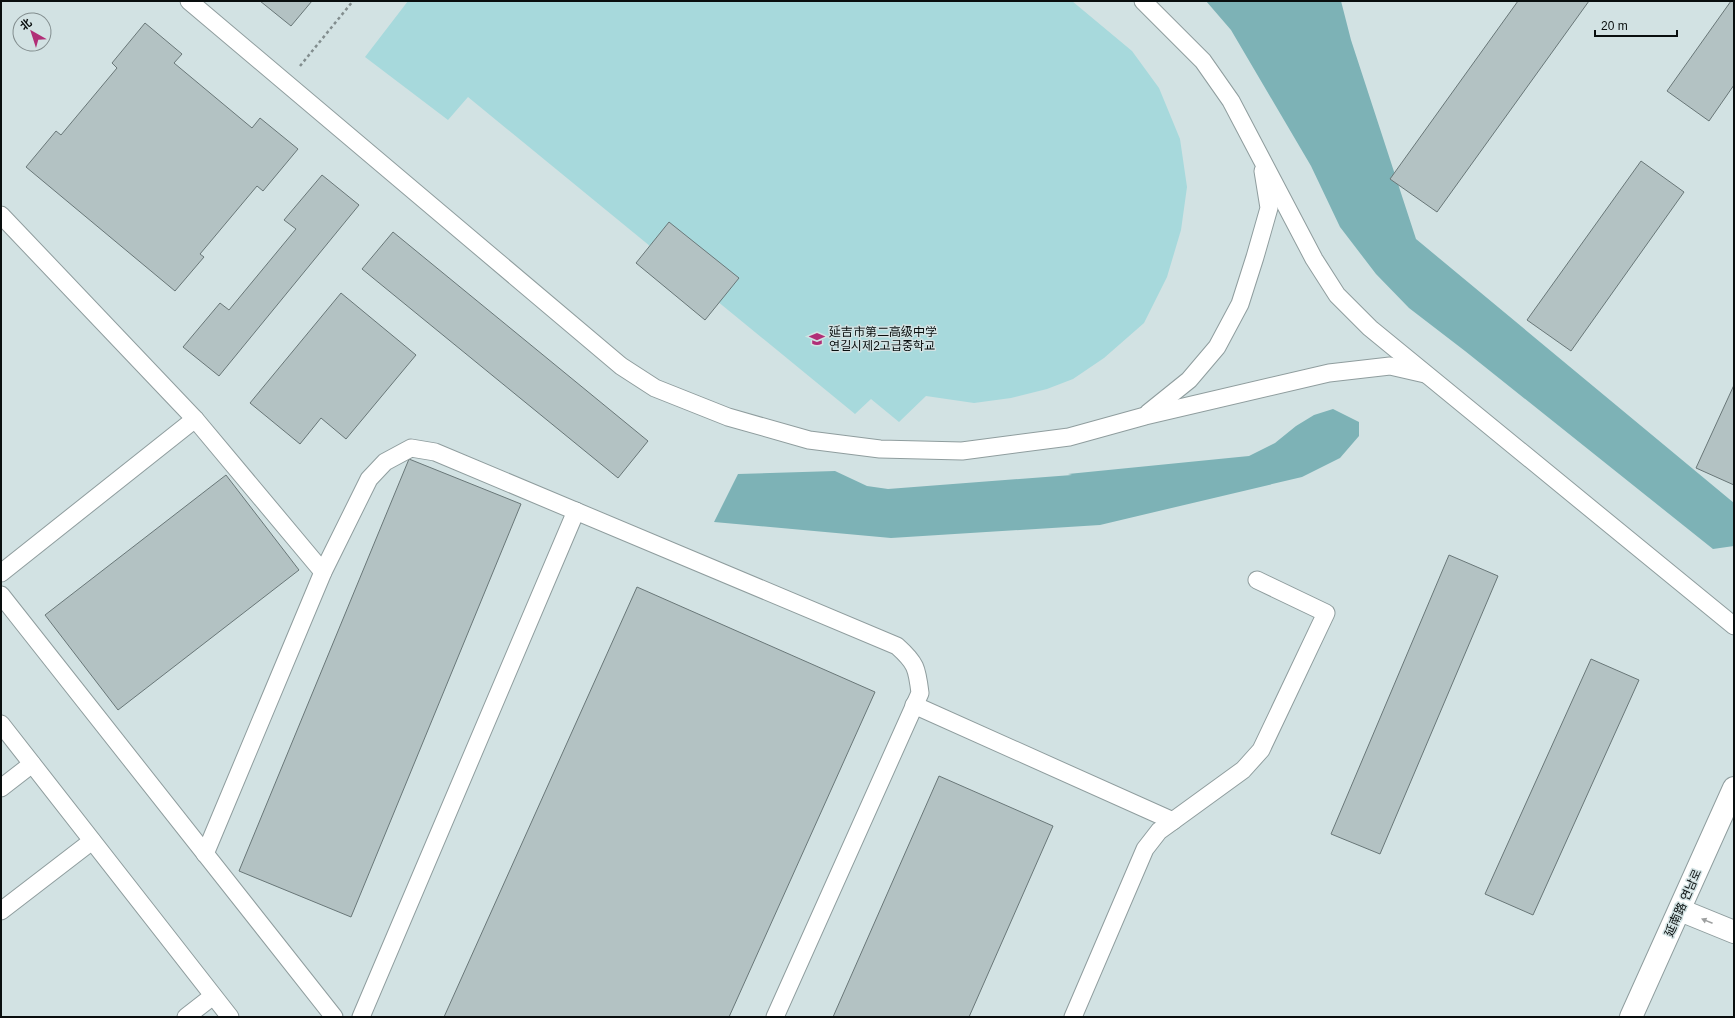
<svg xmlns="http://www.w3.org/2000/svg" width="1735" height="1018" viewBox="0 0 1735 1018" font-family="Helvetica,'Noto Sans SC','Noto Sans KR',sans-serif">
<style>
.green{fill:#a7d9dc}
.forest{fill:#7db2b6}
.building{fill:#b3c2c3;stroke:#697778}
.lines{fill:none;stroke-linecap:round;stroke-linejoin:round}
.service-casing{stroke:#8f9d9e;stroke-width:19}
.tertiary-casing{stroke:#8f9d9e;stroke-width:24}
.secondary-casing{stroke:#8f9d9e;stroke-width:24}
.path{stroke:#828d8e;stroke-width:2.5;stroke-dasharray:3 3;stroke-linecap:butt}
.service{stroke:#fff;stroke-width:17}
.tertiary{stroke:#fff;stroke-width:22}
.secondary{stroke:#fff;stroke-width:22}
.oneway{fill:#9d9f9f}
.labels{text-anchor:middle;stroke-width:3;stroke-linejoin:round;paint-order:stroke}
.poi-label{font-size:12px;fill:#090e0e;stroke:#d2e2e3;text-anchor:start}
.street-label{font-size:12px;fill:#090e0e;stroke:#d2e2e3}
</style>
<rect width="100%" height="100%" fill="#d2e2e3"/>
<!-- green -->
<polygon class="green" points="408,1 1072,1 1132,51 1159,88 1180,139 1187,187 1181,230 1167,277 1144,323 1104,358 1073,379 1047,389 1011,398 974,403 926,396 899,422 871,399 855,414 468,97 448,120 365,57"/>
<!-- forest -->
<g class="forest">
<polygon points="1206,1 1341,1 1351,40 1416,239 1734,503 1734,546 1713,549 1465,351 1409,308 1376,274 1340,227 1311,166 1231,30"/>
<polygon points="1333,409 1359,422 1359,436 1340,458 1302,477 1100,525 891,538 714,522 738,474 835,471 867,486 888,489 1072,475 1068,474 1249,456 1275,443 1296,426 1314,415"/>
</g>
<!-- building -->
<g class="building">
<polygon points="260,1 312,1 291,26"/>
<polygon points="1518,1 1589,1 1437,212 1390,179"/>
<polygon points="1731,1 1734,1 1734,85 1709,121 1667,91"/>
<polygon points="145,23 182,54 174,63 252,128 260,118 298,149 263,191 257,186 200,254 204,257 175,291 26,167 56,131 61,135 117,68 112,63"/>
<polygon points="1641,161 1684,192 1571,351 1527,320"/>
<polygon points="322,175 359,205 219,376 183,347 220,303 229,310 296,229 284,220"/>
<polygon points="669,222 739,278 705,320 636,263"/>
<polygon points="393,232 648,441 618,478 362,269"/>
<polygon points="341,293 416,355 346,439 321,418 300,444 250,403"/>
<polygon points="1734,385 1734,485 1696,468"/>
<polygon points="409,459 521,504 351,917 239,871"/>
<polygon points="226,475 299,570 118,710 45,615"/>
<polygon points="1449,555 1498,576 1380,854 1331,834"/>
<polygon points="637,587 875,692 729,1017 444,1017"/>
<polygon points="1591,659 1639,680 1533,915 1485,894"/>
<polygon points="939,776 1053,826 969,1017 833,1017"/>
</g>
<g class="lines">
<!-- service casing -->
<g class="service-casing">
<g id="service">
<polyline points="189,1 621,366 655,388 728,417 809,440 880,449 962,451 1069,437 1145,416 1329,373 1390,366 1425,374"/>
<polyline points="1143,1 1203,61 1231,101 1314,259 1337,295 1370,328 1734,626"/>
<polyline points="1,215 195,419 323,572"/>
<polyline points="1148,413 1189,380 1217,347 1240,304 1255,257 1269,208 1263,171"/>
<polyline points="1,573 195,419"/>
<polyline points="1,595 334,1017"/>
<polyline points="914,705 1173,821"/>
<polyline points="1,724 230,1017"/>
<polyline points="1,788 32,764"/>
<path d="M205,854l118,-282 46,-93 16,-17 26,-14 24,4 462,194c19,17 20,22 23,47l-145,324"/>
<polyline points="1,911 92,841"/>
<polyline points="186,1017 213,996"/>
<polyline points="361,1017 576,511"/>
<polyline points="1073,1017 1145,849 1159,831 1243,770 1261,750 1326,613 1257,580"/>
</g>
</g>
<!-- tertiary casing -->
<g class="tertiary-casing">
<polyline id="tertiary" points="1680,910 1734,932"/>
</g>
<!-- secondary casing -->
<g class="secondary-casing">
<polyline id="secondary" points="1631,1017 1734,788"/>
</g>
<!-- path -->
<polyline class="path" points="300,66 353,1"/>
<!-- service -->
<use href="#service" class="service"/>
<!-- tertiary -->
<use href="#tertiary" class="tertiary"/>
<!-- secondary -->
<use href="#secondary" class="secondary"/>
</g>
<!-- one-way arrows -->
<defs><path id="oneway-solid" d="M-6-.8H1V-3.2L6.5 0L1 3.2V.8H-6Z"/></defs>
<use class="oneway" href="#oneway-solid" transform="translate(1707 921) rotate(-158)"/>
<!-- icons -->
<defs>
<g id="school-bare" transform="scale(1.2)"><path d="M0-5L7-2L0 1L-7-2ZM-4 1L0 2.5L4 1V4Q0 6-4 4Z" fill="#b12e77" stroke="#d2e2e3" stroke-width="2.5" paint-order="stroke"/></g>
</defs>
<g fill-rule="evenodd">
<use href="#school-bare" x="817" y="339"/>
</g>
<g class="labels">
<!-- poi labels -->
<g class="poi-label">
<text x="829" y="336">延吉市第二高级中学<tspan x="829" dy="14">연길시제2고급중학교</tspan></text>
</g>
<!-- street labels -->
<g class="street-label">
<text transform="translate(1683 903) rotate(-66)" y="4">延南路 연남로</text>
</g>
</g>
<!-- border -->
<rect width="1735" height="1018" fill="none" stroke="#090e0e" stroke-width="4"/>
<!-- north arrow -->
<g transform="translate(32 32) rotate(321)"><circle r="19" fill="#d2e2e3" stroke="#828d8e"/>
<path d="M0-3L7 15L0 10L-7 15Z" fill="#b12e77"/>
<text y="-6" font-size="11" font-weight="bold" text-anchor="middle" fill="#090e0e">北</text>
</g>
<!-- scale -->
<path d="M1595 30v6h82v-6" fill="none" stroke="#090e0e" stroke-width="2"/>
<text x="1601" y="30" font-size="12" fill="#090e0e" stroke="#d2e2e3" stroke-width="3" paint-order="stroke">20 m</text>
</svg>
